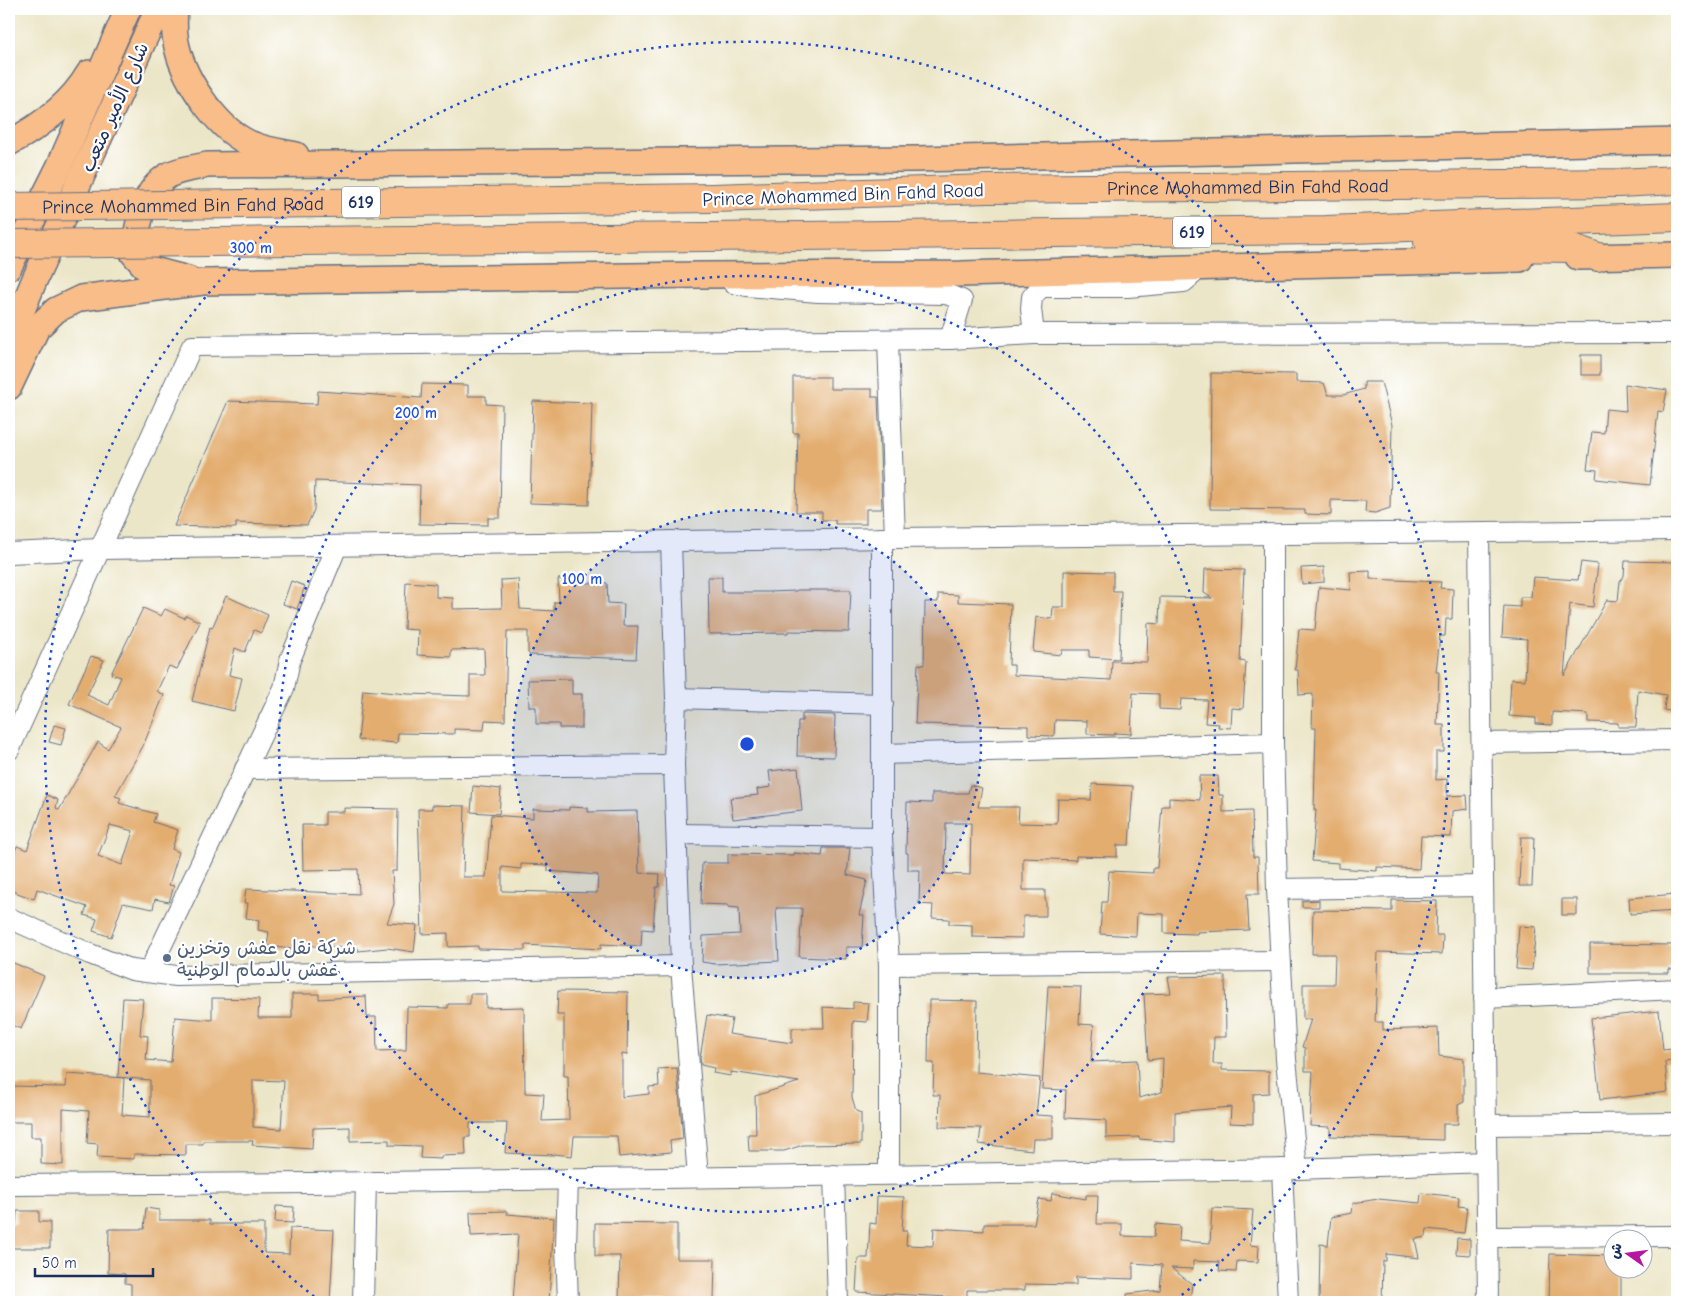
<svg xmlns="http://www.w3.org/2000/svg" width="1686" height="1311" viewBox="0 0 1686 1311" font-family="'Comic Neue','Playpen Sans Arabic',sans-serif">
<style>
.building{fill:#e3ad6f;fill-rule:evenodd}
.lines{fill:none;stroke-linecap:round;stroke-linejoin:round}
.minor-casing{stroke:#646f83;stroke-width:22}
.major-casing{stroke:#646f83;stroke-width:28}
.highway-casing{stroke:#646f83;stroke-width:30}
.minor{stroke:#fff;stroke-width:20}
.major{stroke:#f8bd89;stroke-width:25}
.highway{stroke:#f8bd89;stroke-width:28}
.highway-bridge-casing{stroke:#646f83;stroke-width:30;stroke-linecap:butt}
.highway-bridge{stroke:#f8bd89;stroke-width:28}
.ring{fill:none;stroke:#1d4ed8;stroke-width:2.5;stroke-dasharray:2.5 5}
.service-dot{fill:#5c6f8a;stroke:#fff;stroke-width:2}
.labels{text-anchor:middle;stroke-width:4.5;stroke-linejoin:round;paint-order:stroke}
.shield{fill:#fff;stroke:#5f6d8e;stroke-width:1}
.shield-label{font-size:18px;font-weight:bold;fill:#1b2f5e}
.street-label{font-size:19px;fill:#1b2f5e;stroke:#fff}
.service-label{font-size:19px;fill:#4e5e75;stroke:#fff;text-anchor:start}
.centre{fill:#1d4ed8;stroke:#fff;stroke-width:2.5}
.ring-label{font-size:15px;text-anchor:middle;font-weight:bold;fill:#1d4ed8;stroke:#fff;stroke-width:4.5;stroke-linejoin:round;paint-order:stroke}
</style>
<rect width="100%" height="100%" fill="#fff"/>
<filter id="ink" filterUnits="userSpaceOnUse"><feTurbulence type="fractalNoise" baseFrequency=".02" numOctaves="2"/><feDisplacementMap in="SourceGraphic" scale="10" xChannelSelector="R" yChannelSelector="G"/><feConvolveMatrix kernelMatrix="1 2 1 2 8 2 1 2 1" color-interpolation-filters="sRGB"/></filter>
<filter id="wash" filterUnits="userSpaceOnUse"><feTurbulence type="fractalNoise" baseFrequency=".0096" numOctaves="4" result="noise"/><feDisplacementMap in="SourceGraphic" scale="20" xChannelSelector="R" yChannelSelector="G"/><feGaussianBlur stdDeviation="1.12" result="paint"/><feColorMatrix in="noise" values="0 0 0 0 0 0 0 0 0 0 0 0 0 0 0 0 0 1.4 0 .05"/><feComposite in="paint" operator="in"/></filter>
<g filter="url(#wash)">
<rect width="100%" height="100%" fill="#ece6c8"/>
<g id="blocks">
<!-- building -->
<g class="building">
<rect x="1581" y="355" width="19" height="20"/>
<polygon points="1211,373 1296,374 1296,382 1324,383 1328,395 1343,395 1364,389 1364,382 1381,382 1392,425 1390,508 1375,513 1365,512 1366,501 1331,500 1331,515 1305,514 1305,510 1210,509"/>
<polygon points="793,377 830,377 830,389 872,389 872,397 878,397 882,509 866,509 866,524 835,524 835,520 822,520 822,512 796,512 798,433 793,433"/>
<polygon points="422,384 468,385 468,396 486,396 486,404 502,405 500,518 488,518 488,525 419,524 420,485 315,481 314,510 307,525 236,523 236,528 174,526 228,401 317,404 318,391 421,398"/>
<polygon points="1625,384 1667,390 1663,412 1658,411 1650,485 1596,479 1597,470 1587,469 1592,432 1604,433 1606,409 1626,411"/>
<polygon points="533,401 592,403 589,505 530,503"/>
<polygon points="1625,561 1677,562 1675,587 1677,587 1677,712 1664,710 1666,695 1638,690 1636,727 1618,727 1618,723 1588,722 1588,714 1552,712 1552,725 1536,724 1536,718 1509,716 1511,679 1525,680 1527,639 1502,637 1504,606 1520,607 1520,597 1531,597 1533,577 1578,580 1581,562 1598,564 1593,607 1570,604 1564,676 1607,600 1618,601 1620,581 1624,576"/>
<polygon points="1324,567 1324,582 1302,584 1301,568"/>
<polygon points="1205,569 1244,570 1240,661 1246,662 1243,709 1232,708 1231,728 1218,727 1219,724 1205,723 1207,700 1181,699 1180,710 1159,709 1159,694 1133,693 1131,734 1115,733 1114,735 1087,734 1087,721 1055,720 1054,736 1028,735 1028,726 915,724 918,664 924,665 925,602 938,602 938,594 958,595 958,602 1011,604 1009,665 1014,665 1014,675 1111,680 1112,661 1147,662 1148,623 1159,624 1160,597 1212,598 1204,593"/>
<polygon points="1064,571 1113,572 1113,591 1121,591 1119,659 1089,657 1089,650 1062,650 1061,655 1033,652 1036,617 1052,619 1053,607 1064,607"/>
<polygon points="1370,571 1370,579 1441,582 1440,588 1453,589 1452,619 1446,619 1445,636 1440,636 1436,672 1439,672 1437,725 1444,725 1444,752 1436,752 1436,780 1447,779 1447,796 1467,795 1468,809 1452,811 1451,837 1421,836 1419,869 1377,867 1377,871 1338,868 1338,863 1312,861 1316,810 1314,810 1316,728 1312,728 1313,694 1299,695 1298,670 1295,670 1299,629 1315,630 1319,587 1351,590 1350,572"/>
<polygon points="708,577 722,577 722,592 768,592 796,591 797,590 851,590 849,632 788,631 788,633 709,634"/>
<polygon points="577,578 578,583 607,583 608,603 624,604 623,626 638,626 636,659 530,655 528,653 528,631 507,631 505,721 485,720 484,730 454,729 454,734 398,733 397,743 358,740 363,690 408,694 470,696 470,675 485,675 484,649 451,650 451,657 417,655 418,630 404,629 406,582 436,584 436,597 453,598 453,609 502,608 501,580 518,579 520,609 554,611 554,602 559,602 558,579"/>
<polygon points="291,581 305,586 297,609 283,604"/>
<polygon points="226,596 268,615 261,633 254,630 245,652 235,648 229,675 242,678 234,711 192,701 210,627 212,628"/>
<path d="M143,608l18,8 4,-7 19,9 2,-3 14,7 -23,47 -8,-3 -12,25 7,4 -21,51 -28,50 6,2 -2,5 37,11 -3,8 25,8 -6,19 7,3 -10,33 5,1 -5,16 -14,-3 -2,10 -30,-6 -12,34 -18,-6 4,-12 -13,-4 3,-8 -50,-18 -3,10 -25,-9v-21l8,-23 10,4 20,-55 11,5 -2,8 3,2 39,-68 10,7 13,-22 -52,-23 22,-48 13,4 -17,35 22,10 12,-28 -10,-3zM110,825l23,6 -11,34 -24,-9z"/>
<polygon points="572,679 572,694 582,694 582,728 559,728 559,724 536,724 536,707 529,707 528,680"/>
<polygon points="802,714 835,715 834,757 797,756 798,721 802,721"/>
<polygon points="54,725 66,728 61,745 49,742"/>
<polygon points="798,768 802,811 733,819 730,798 758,795 757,789 771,787 769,771"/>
<polygon points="1199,776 1218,776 1219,795 1223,795 1223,812 1252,811 1253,857 1258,857 1259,894 1247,894 1249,930 1197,932 1197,934 1164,933 1164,914 1137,913 1136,936 1100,934 1102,902 1107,902 1109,871 1153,873 1153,868 1157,868 1162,806 1169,806 1169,798 1200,800"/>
<path d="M1092,784l41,2 -4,59h-12v12l-41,-1v4l-53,-2v32h22v10h1v16h-23v22l-51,-1v-12l-23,-1v-5l-17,-1 1,-13 -14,-1 1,-34h-12v-17h-2l1,-51 25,1v-10h36l2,-8 12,3 -4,19h41l-1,16 39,1 1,-25 33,1zM946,823h25l-1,52 -25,-1z"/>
<polygon points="473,786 501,789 499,814 471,812"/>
<path d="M432,805l33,1 -2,71h23l5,-62 42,3v-9l36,1v-3l19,1v4l49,-1 2,62 21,1 -1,13h-3l-3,43 -11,-1 -1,17 -40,-2v5l-76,-4v5l-47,-1v-3l-30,1v-14l-26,1 -4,-125h14zM521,864l27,1v6l50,4 -1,18 -95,-2v-24l19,2z"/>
<polygon points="344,808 398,809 397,871 392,871 394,904 387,923 417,925 414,952 387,948 358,951 358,948 292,945 292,949 267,946 269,932 258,930 259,920 246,918 248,903 244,903 246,889 359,894 358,869 303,870 302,825 325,825 325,812 344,812"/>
<polygon points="1521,837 1534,837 1532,886 1519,886"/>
<polygon points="823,848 850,848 847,875 867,880 859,915 864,915 862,947 846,947 846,959 799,957 802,908 776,908 779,961 715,964 702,962 703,936 740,934 739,908 728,907 728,905 701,904 702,863 728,863 728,854 793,855 793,853 822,856"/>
<polygon points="1677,894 1677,911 1630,914 1629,898"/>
<rect x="1562" y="899" width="15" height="16"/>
<polygon points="1319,900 1319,907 1302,907 1302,901"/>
<polygon points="1392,900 1437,901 1436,935 1443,935 1442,954 1378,952 1375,1022 1383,1022 1383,1030 1438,1028 1439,1056 1464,1059 1464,1102 1458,1105 1458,1124 1443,1124 1443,1140 1330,1136 1330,1127 1310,1126 1313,1071 1305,1071 1305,1048 1302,1047 1311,1019 1303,1019 1303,984 1334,984 1335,954 1312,954 1313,910 1392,911"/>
<polygon points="1519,926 1536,927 1532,970 1516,969"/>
<polygon points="1590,944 1677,945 1677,970 1669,969 1669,973 1590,973"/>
<polygon points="9,961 44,976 21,1029 9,1024"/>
<polygon points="1225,976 1226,1037 1214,1037 1213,1064 1222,1064 1222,1070 1269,1071 1269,1093 1253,1094 1253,1124 1230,1123 1231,1107 1175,1112 1175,1142 1139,1139 1139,1137 1106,1138 1106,1120 1065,1118 1066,1090 1042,1089 1048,986 1081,987 1079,1024 1094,1025 1091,1062 1137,1060 1139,1098 1162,1092 1163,1058 1148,1060 1144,994 1171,993 1168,977"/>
<path d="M558,991l70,1 -1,63 -5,-1v43l27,-3v-7l10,-1 -1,-17 19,-1 6,71 -13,2 1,11 -52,5 -2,-21h-43l-2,20 -18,-2v1l-49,-2 2,-30h-37v14h-5l1,18 -25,1v3l-21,-1 1,-12 -32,-1v-5l-39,1v-14l-37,1 -1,21 -60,-4 1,-4h-50v3h-17v11l-52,-1v5l-37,-2 1,-13 -11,-1 2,-32 -26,-2v56l-22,-1v-27h-10v-15h-22v-36l57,1 1,-13 57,4 -2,37 28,2v-37l-32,-3 5,-79 20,1 -3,36 8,1 -2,24 25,2 4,-45 37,3v-22l47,1 -1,19h34v-24h27v5l47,-3 1,21h9l1,34 29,-1 1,-43 41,1v-4h22v-10h16v14l38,-1 1,86 19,1 -2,27 27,-1 -1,-44h-4v-61h-7zM253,1080l31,1 -3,48 -28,-2z"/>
<polygon points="929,1000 977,1001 976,1072 1040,1078 1036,1115 1053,1116 1053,1139 1033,1139 1032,1150 979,1144 981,1128 939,1127 940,1095 933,1095 934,1063 928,1063"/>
<polygon points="853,1002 869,1003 867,1022 853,1021 852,1097 856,1111 861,1113 861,1144 803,1145 784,1151 749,1151 748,1134 756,1134 755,1096 799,1082 731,1072 731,1076 713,1073 714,1068 701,1065 700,1058 707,1015 732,1019 729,1034 792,1043 792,1028 824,1028 823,1007 853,1009"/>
<polygon points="1659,1011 1663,1050 1673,1049 1673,1061 1665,1062 1668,1092 1600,1100 1591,1018"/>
<polygon points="1052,1193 1086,1199 1086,1195 1098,1195 1097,1224 1122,1224 1122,1236 1154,1237 1155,1224 1180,1226 1179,1241 1210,1243 1212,1208 1253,1210 1250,1245 1259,1246 1258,1262 1237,1261 1236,1272 1219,1271 1220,1262 1193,1261 1193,1269 1171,1268 1192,1284 1190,1302 1127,1302 1127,1294 1160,1290 1162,1265 1133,1263 1133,1279 1076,1277 1076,1285 1025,1284 1025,1290 967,1290 967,1298 856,1292 858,1258 868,1258 870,1223 876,1224 877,1196 904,1197 902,1231 907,1231 906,1245 933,1246 934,1228 984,1231 984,1224 1034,1224 1039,1199 1051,1201"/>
<polygon points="1421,1193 1459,1197 1458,1206 1467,1207 1464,1233 1427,1229 1426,1237 1415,1239 1419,1258 1386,1254 1386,1261 1383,1261 1382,1302 1319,1302 1320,1244 1328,1245 1331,1217 1352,1213 1353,1203 1378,1199 1420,1203"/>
<polygon points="276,1206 294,1207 293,1223 275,1222"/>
<polygon points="146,1208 159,1210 159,1220 210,1220 210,1224 264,1224 264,1253 289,1254 290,1228 334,1230 330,1302 131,1302 131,1284 125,1283 125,1274 108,1273 109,1229 144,1229"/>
<polygon points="17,1211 39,1211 39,1222 50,1222 50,1248 9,1248 9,1224 16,1224"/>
<polygon points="507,1211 507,1214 554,1218 549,1302 513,1302 518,1234 471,1236 470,1212"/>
<polygon points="595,1223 677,1224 677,1259 715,1259 714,1302 619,1302 620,1256 595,1256"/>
<polygon points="1457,1238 1470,1239 1470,1255 1456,1254"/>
<polygon points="1550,1254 1614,1256 1614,1268 1621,1268 1621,1302 1549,1302"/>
</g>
</g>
</g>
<g filter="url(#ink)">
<use href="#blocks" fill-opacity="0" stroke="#646f83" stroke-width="1"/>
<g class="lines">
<!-- minor casing -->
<g class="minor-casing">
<g id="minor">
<polyline points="733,283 747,286 818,292 946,294 962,300 950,339"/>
<polyline points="1034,334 1031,309 1032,297 1041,287 1128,287 1184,282 1201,267"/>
<polyline points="888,340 895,538"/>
<polyline points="1479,533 1488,1302"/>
<polyline points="1273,535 1273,743 1277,889 1286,1059 1297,1169"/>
<polyline points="882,538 882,837 889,965 889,1174"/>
<polyline points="671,541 676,698 674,765 681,966 698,1177"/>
<polyline points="9,553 100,549 895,538 1677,530"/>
<polyline points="676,698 883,704"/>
<polyline points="1482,743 1677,740"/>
<polyline points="9,750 192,346 950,339 1034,334 1677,333"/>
<polyline points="883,754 1273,743"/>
<polyline points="245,769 674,765"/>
<polyline points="677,834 882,837"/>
<polyline points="1277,889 1483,886"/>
<polyline points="9,918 90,954 132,970 176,976 681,966"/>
<polyline points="889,965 1280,961"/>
<polyline points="149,972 284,688 290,660 337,546"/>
<polyline points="1484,998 1677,989"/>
<polyline points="1486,1125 1677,1123"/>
<polyline points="1282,1169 1288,1302"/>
<polyline points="834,1175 838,1302"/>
<polyline points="9,1185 309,1183 1297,1169 1486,1162"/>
<polyline points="1487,1237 1677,1236"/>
<polyline points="363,1302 366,1182"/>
<polyline points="568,1302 566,1246 568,1179"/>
</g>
</g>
<!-- major casing -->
<g class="major-casing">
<g id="major">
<path d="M175,9c-1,12 -1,26 2,38 8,35 43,86 77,98 13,5 28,7 42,10"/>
<path d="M9,143c32,-17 62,-39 80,-70"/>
<polyline points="1578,257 1677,255"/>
<polyline points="9,267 59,167 128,9"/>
<path d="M188,279l-42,-11 -13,-15c5,-28 9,-63 36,-78 10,-6 26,-7 38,-10l709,-6 761,-18"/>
<polyline points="9,342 34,281 158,9"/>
<polyline points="9,387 37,328 56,310 81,298 203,282 700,275 961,274 1520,259"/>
</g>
</g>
<!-- highway casing -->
<g class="highway-casing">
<g id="highway">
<path id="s1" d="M713,198l274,-9 632,-6 58,-3"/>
<polyline points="707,237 1326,230 1677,217"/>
<polyline points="1428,242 1510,247 1572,248 1598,257"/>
</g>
</g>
<!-- minor -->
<use href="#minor" class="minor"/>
<!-- major -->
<use href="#major" class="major"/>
<!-- highway -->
<use href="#highway" class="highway"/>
<!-- highway-bridge casing -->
<g class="highway-bridge-casing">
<g id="highway-bridge">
<path id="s2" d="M9,207l704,-9"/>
<polyline points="9,244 707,237"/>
</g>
</g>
<!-- highway-bridge -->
<use href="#highway-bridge" class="highway-bridge"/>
</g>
</g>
<!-- distance rings -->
<circle cx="747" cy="744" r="234" fill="#1d4ed8" fill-opacity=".12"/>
<g class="ring">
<circle cx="747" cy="744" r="234"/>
<circle cx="747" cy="744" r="468"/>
<path d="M320 1301A702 702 0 1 1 1174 1301"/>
</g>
<!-- markers -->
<circle class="service-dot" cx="167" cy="958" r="5"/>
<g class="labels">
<!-- shield labels -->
<g class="shield">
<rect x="342" y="186.5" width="38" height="31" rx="4"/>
<rect x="1173" y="216.5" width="38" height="31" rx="4"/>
</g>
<g class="shield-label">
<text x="361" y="208">619</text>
<text x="1192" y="238">619</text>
</g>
<!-- street labels -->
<g class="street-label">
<text transform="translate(114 107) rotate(-66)" y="7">شارع الأمير متعب</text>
<text dy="7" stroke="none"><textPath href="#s1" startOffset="535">Prince Mohammed Bin Fahd Road</textPath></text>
<text transform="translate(843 194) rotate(-2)" y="7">Prince Mohammed Bin Fahd Road</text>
<text dy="7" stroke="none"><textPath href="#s2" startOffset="174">Prince Mohammed Bin Fahd Road</textPath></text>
</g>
<!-- service labels -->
<g class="service-label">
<text x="177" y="954">شركة نقل عفش وتخزين<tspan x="177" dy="22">عفش بالدمام الوطنية</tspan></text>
</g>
</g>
<circle cx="747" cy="744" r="8" class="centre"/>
<g class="ring-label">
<text x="251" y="253">300 m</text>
<text x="416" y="418">200 m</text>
<text x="582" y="584">100 m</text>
</g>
<!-- margin -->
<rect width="1686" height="1311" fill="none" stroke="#fff" stroke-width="30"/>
<!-- north arrow -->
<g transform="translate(1628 1254) rotate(284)"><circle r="24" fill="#ffffff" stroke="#a4acbf"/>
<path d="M0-4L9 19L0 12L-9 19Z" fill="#b5179e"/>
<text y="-8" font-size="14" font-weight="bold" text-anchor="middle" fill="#1b2f5e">ش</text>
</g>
<!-- scale -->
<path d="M35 1268v8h118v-8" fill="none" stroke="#1b2f5e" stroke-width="2.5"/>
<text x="42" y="1268" font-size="15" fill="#1b2f5e" stroke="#ffffff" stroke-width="4" paint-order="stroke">50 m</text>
</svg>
